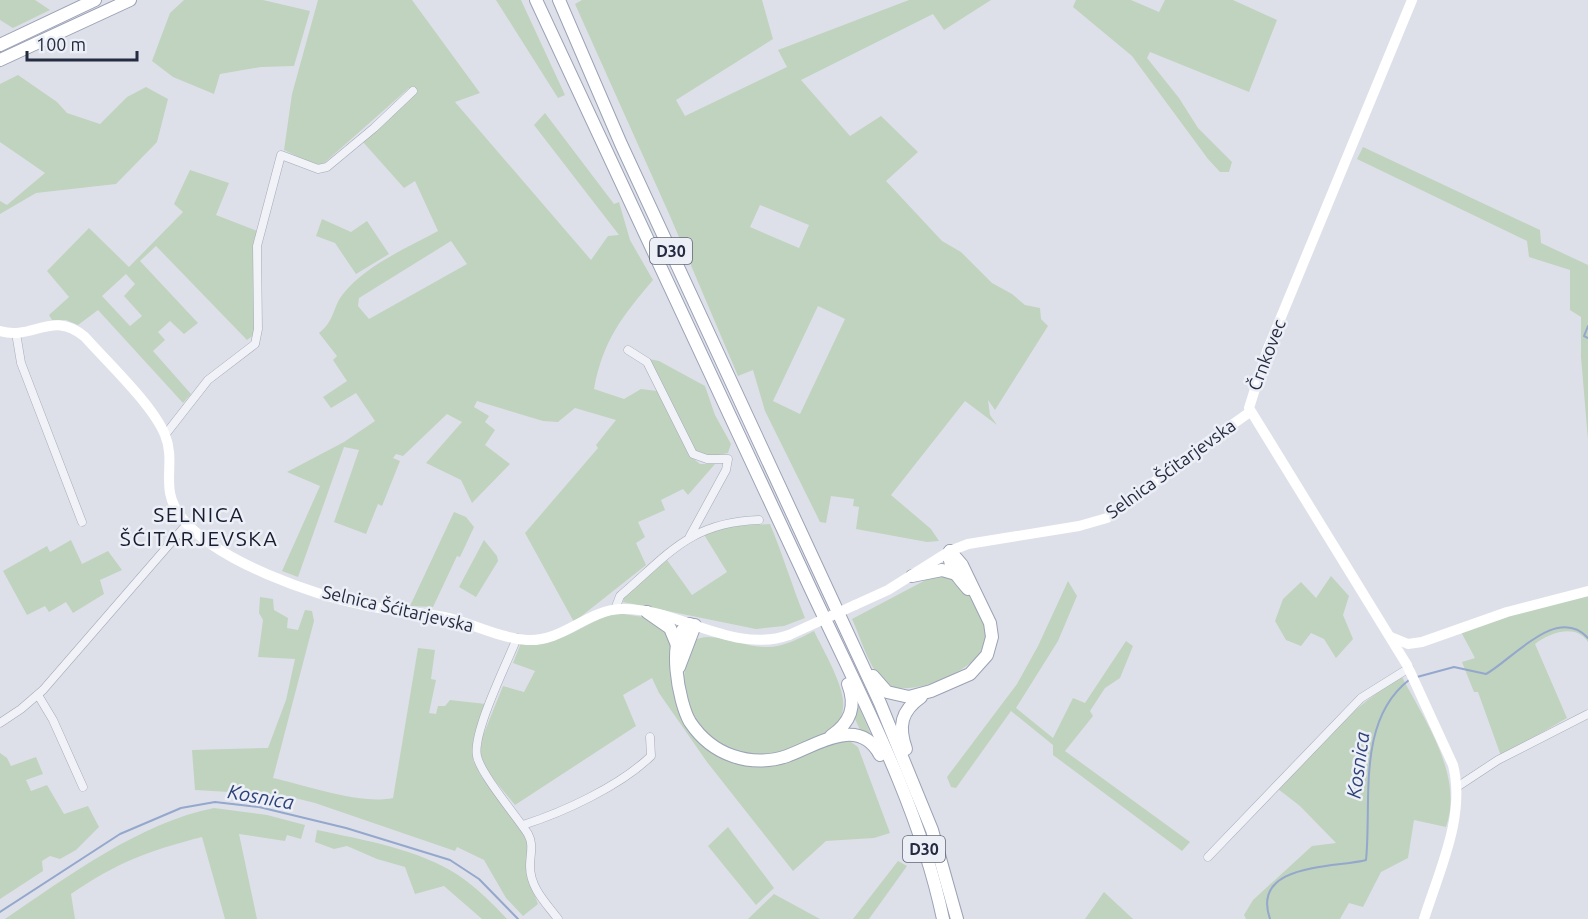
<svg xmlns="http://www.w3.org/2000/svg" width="1588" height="919" viewBox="0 0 1588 919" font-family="Ubuntu,sans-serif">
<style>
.green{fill:#c0d3be;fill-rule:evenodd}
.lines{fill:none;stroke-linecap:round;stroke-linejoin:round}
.stream{stroke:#94a7cc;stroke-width:2}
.street-casing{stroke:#a6aab7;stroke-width:9}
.primary-casing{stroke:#9ba2b5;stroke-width:14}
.street{stroke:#f0f2f7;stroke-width:8}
.secondary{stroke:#fff;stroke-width:10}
.primary{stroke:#fff;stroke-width:12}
.secondary-bridge{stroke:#fff;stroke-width:10}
.labels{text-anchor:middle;stroke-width:5;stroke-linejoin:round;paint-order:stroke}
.shield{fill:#edeff6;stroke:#616677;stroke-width:1.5}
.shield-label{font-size:16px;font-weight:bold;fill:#252b41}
.street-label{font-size:18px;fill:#252b41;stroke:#edeff6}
.water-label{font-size:20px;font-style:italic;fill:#2c4278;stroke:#edeff6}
.quarter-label{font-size:21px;letter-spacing:1.5px;fill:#181c31;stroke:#edeff6}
</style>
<rect width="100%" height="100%" fill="#dde0e9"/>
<!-- green -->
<g class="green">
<polygon points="0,0 35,0 50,10 13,28 0,20"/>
<polygon points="184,0 263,0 310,11 294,66 261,67 220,74 214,94 173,77 152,61 170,13"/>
<path d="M318,0h94l68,93 -25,9 136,158 17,-24 11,-1 -85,-110 11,-12 69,91 5,-2 11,38 23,40c-31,37 -50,60 -59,109l30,10 17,-10 16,2 32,64 11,9h15l-27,31 -5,-6 -22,11 4,10 -27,12 7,15 -9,6 10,22 -72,57 -49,-89 73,-85 -2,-3 20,-25 -41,-12 -17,14 -15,-1 -66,-20 -3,6 15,9 -4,6 10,8 -10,15 25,19 -38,39 -11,-23 -35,-17 36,-41 -15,-8 -44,42 -7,-2 -3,4 7,3 -18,45 -4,-2 -12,30 -32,-12 25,-72 -15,-3 -46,130 -16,-6 38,-85 -33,-14 57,-30 31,-21 -19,-28 -25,15 -8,-11 24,-16 -14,-21 4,-4 -18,-23c17,-14 13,-25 24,-39 23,-29 64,-46 95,-63l-23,-50 -11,7 -41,-46 52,-48 -6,-6 -86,76 -6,2 -33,-16 8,-56zM451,241l16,23 -98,55 -11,-13 1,-8z"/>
<polygon points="496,0 521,0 565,95 558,98"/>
<path d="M582,0h180l11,39 -97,61 9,16 102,-49 -9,-17 131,-50h82l-47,30 -11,-16 -132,66 49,56 31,-20 37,36 -32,29 56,60 19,11 31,31 20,11 13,11 15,3 1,11 7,7 -53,84 -7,-10 2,15 7,10 -32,-24 -74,94 40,34 8,12 -12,1 -71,-13 3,-22 -6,-1 1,-7 -23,-3 -5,27 -6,-1 -55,-111 -12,-41 -15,6 -68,-160 -95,-212zM760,205l49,20 -10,23 -49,-21zM818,306l27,13 -45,95 -27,-13z"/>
<polygon points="1076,0 1131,0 1159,12 1165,0 1233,0 1277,20 1249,92 1150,52 1147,58 1179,98 1198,128 1232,162 1229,172 1220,172 1208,159 1132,56 1073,7"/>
<polygon points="18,75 57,102 67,113 100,124 127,97 146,87 168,99 157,142 116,184 36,193 0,214 0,201 7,205 45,173 0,142 0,84"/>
<polygon points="1363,147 1540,230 1541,243 1588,265 1588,440 1581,357 1581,317 1570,310 1570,270 1529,257 1527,241 1357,159"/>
<path d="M190,170l39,13 -13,32 41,16 -2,103 -8,6 -91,-94 -16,15 58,62 -14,11 -14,-13 -12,11 7,8 -12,11 38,43 -8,9 -85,-93 -20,15 -12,-5h-14l-3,-5 20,-18 -22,-26 42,-43 40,39 54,-55 -9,-8zM126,274l9,10 -11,12 18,20 -12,10 -28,-30z"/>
<polygon points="322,219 351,232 367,221 389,254 356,274 335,243 316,236"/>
<path d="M649,359l10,2 46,25 10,29 16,29 -3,9c-14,3 -23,5 -35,-4z"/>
<polygon points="454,512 466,517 474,527 460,557 457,556 433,607 410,606"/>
<path d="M770,524c13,31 22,62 35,94l-21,8 -28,3 -133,-27 1,-5 43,-37 25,35 35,-23 -24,-39 32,-7z"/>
<polygon points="71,540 82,564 108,551 122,570 100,580 104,594 73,613 66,602 49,612 45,606 27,615 3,571 47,546 50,552"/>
<polygon points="484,540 497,556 498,561 476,597 459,587"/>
<path d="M937,574c20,5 23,9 35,25 10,14 19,34 10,51 -11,22 -75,50 -96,33 -17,-13 -25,-45 -34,-64z"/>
<polygon points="1331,576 1349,596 1343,615 1353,639 1336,658 1324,639 1311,633 1301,646 1286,640 1275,621 1283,599 1301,582 1316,598"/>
<polygon points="1068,581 1077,596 1058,641 1016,708 1053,738 1073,698 1085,703 1126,641 1133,646 1120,678 1105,688 1090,711 1093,716 1065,751 1190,842 1182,851 1053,755 1053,745 1011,711 956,788 951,787 947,777 1017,684 1038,646"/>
<path d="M1588,593v49c-12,-19 -39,-9 -53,2l32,74 -66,38 -23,-64h-4l-12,-30 13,-4 -15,-28z"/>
<path d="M260,597l13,2 1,11 14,8 -1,10 11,2 7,-20 7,1 2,10 -41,157c33,7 87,27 120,20l25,-150 17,2 -4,29 5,1 -7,33 7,1 2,-8h7l5,-6 36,4 -11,30 -2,26 7,14 48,66v38l10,26 -15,12 -17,-18 -22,-38 -27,-13 -2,4 -140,-48 -32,-8 -88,-5 -3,-40 76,-2 18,-48 9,-41 -37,-2 5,-37 -4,-7z"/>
<path d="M617,613l33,5 20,16 11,81 60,48 111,-26 -1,5 7,5 32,86 -16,5 -48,3 -33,30 -86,-109 -48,-69 -7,-15 -29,17 13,31 -121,79 -29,-35 -6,-14 2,-18 21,-52 21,6 11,-21 -22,-8 8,-20c45,4 58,-20 96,-30z"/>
<path d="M814,631c9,19 32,57 29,77 -2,20 -16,26 -33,33 -14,7 -28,13 -44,15 -40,5 -79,-31 -82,-71 -1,-15 5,-30 10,-44 15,-12 51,7 72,6 18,0 32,-8 48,-16z"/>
<path d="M1402,677c23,44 62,99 44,150l-32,-7 -6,38 -27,14 -18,35 -14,-4 -9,16h-94l-2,-4 9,-15 59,-54 24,-3 -36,-37 -22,-17c39,-41 74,-84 124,-112z"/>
<polygon points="856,706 859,707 872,737 862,734 854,717"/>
<polygon points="0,753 7,758 11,766 36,757 43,774 26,780 31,791 47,785 64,814 88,806 99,827 76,850 60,859 50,856 42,861 43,871 0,899"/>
<path d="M214,808l53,7 38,10 -4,14 -14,-4 -2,6 -46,-7 18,85h-32l-23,-82c-54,14 -84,25 -131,57l4,25h-70c62,-42 134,-96 209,-111z"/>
<polygon points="728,827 774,888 756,905 708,846"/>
<path d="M317,830c47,10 101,19 141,45 18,12 34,28 49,44h-25l-38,-33 -29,8 -10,-27 -28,-8 -30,-13 -13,3 -19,-7z"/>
<polygon points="898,861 907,866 869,919 853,919"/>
<polygon points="1104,892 1133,919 1085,919"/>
<polygon points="774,894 820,919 748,919"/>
</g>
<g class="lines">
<!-- stream -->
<g class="stream">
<polyline points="1588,326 1584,336 1588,338"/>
<path d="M1417,677l37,-10 32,7c26,-14 71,-70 102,-36"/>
<polyline points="0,912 120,834 181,808 215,802 259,807 346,828 450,860 479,879 518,919"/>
<path d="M1270,919c-20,-57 67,-51 96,-59 6,-58 -10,-139 43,-180"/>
</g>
<!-- street casing -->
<g class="street-casing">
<g id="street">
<polyline points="16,333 21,363 82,522"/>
<polyline points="628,350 647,362 693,454 707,459 728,459 726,470 690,536"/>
<polyline points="165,435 208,380 255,344 258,329 257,246 281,155 318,169 327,167 374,128 413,91"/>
<path d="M615,609l5,-13c48,-41 70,-74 139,-76"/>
<path d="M517,638c-10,25 -45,95 -40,118 3,17 40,61 51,78 6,11 2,20 2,32 0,22 16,37 28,53"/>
<polyline points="38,695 53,720 83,787"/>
<polyline points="0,723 21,709 43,690 187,524"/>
<polyline points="1457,787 1498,760 1588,714"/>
<path d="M523,825c41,-13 97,-39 128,-69l-1,-19"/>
<polyline points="1208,857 1361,698 1409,668"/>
</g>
</g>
<!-- primary casing -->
<g class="primary-casing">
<g id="primary">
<path d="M536,0c89,189 178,378 265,568 51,112 117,230 142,351"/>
<polyline points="559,0 621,144 880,703 932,830 957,919"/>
<polyline points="0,45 95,0"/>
<polyline points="0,60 130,0"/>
<path d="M950,551c-3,16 9,27 18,38"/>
<polyline points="912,576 942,570 956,574"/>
<polyline points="647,612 670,628 677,645"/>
<path d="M690,624c-25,10 -11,80 0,98 10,15 25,28 43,34 17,6 37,6 54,0 30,-11 72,-41 93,-1"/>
<polyline points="679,667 695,625"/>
<polyline points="873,676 887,692 909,697 931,691 970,674 987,655 992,637 990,623 962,565 950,551"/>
<path d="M831,736c19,-13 26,-29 17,-52"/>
<path d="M906,749c-8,-23 -5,-38 15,-52"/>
</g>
</g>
<!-- street -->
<use href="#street" class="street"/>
<!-- secondary -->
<g class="secondary">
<path d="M1412,0l-145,351 -18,57 158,257 46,100c13,51 -14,106 -29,154"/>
<path d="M0,331c33,10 52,-22 85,6 23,26 68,68 80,98 12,29 -7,54 17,83 35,44 131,77 186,88 25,5 51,6 76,11 28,6 55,21 83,23 36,2 60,-30 94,-31 56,-2 111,46 168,26"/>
<polyline points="855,605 888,590 950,551 968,544 1079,526 1107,518 1192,453 1250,412"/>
<polyline points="1391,637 1408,644 1422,642 1507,612 1588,591"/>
</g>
<!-- primary -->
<use href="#primary" class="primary"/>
<!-- secondary-bridge -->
<polyline class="secondary-bridge" points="789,635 855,605"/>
</g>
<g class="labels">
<!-- shield labels -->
<g class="shield">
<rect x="650" y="238" width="42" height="26" rx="4.5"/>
<rect x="903" y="836" width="42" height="26" rx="4.5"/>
</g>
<g class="shield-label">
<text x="671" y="257">D30</text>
<text x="924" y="855">D30</text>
</g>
<!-- street labels -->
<g class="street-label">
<text transform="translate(1267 355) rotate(-69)" y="6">Črnkovec</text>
<text transform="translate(1171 469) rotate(-36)" y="6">Selnica Šćitarjevska</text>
<text transform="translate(398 609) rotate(13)" y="6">Selnica Šćitarjevska</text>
</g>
<!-- water labels -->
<g class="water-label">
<text transform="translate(1358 765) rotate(-82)" y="7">Kosnica</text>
<text transform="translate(261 797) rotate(10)" y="7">Kosnica</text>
</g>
<!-- quarter labels -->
<g class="quarter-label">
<text x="199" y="522">SELNICA<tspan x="199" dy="24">ŠĆITARJEVSKA</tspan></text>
</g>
</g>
<!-- scale -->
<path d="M27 51v9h110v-9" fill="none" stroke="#252b41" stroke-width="3"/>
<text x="36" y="51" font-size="18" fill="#252b41" stroke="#edeff6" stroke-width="4.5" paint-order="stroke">100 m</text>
</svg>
